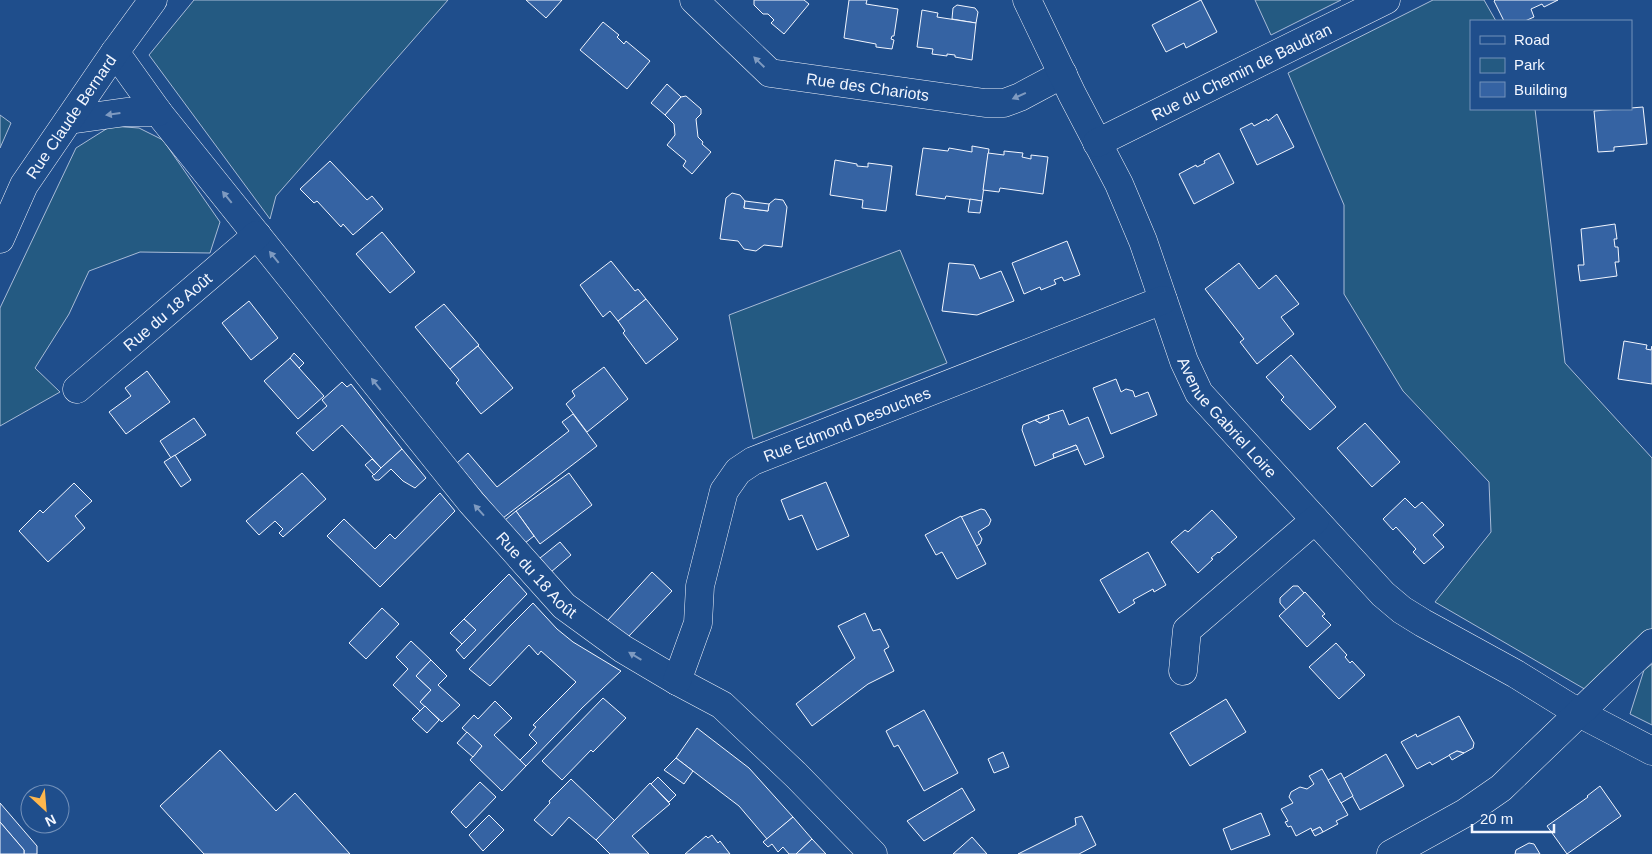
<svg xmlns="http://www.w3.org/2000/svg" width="1652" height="854" viewBox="0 0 1652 854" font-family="Arial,sans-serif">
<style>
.green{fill:#245a82;stroke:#a8bbd7}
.building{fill:#3563a3;stroke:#f2f6ff}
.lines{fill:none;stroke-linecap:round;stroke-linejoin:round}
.minor-casing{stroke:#f2f6ff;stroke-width:29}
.minor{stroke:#1f4e8c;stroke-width:28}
.oneway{fill:#7e9ac0}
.labels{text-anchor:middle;stroke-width:4;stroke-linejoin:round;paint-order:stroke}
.street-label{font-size:16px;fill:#f2f6ff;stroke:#1f4e8c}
</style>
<rect width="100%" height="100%" fill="#1f4e8c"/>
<!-- green -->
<g class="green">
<polygon points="194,0 448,0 276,196 270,219 149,55"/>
<polygon points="1255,0 1341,0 1271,35"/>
<polygon points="1433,0 1484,0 1496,21 1471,21 1471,109 1535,109 1565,363 1652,458 1652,629 1588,691 1435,602 1491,532 1489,482 1403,391 1344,294 1344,205 1288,73"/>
<polygon points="0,115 11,123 0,148"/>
<polygon points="111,126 139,128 163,140 220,222 210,253 140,252 89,271 69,314 35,368 60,392 0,426 0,308 76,148"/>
<polygon points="900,250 947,363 753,439 729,315"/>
<polygon points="1652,664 1652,725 1630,714 1644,670"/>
</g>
<!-- building -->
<g class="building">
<polygon points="526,0 562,0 546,18"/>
<polygon points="754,0 804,0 809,4 784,34 771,23 774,20 768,14 763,14 754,5"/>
<polygon points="849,0 867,0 866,4 898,9 894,36 892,36 891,39 894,40 892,49 876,47 876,44 844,38"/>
<polygon points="1201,0 1217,32 1186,48 1184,43 1166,52 1152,25"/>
<polygon points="1495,0 1558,0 1544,7 1542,4 1531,9 1534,17 1525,21 1504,21 1494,1"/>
<polygon points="957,5 975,8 978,12 976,23 952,19 953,8"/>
<polygon points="922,10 938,13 937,17 976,23 972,60 955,57 955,55 947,54 947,56 932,54 933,49 917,47"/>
<polygon points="603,22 619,35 617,37 624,44 626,41 650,61 627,89 580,50"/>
<polygon points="667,84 681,97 665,115 651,103"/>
<polygon points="686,96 701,109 701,114 696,119 698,137 703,142 702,144 711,152 692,174 683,166 686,161 667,145 675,135 674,124 665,115 681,97"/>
<polygon points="1643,107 1647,144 1614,147 1614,151 1598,152 1594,111"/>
<polygon points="1277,114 1294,147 1257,165 1240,129 1252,123 1254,126 1267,119 1268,121"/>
<polygon points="972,146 989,149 982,201 946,196 945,199 916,195 923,148 948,151 949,148 972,152"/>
<polygon points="1004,151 1023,153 1022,157 1031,159 1031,155 1048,157 1043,194 1000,188 999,192 983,190 988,153 1004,155"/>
<polygon points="1219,153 1234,183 1194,204 1179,174 1196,165 1197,167 1205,163 1204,161"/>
<polygon points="835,160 857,164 857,166 868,167 868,163 892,166 886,211 862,208 863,200 830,195"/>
<polygon points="330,161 367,200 372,196 383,209 353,235 343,224 341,227 317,201 314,203 300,189"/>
<polygon points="732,193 740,195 745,201 744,208 768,211 769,204 775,199 783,200 787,207 782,247 764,245 756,251 744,249 738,241 720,239 726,198"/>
<polygon points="970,199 982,201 980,213 968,212"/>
<polygon points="745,201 769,204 768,211 744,208"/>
<polygon points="1615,224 1617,239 1614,239 1615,247 1618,247 1619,262 1615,262 1617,276 1580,281 1578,265 1584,265 1581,229"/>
<polygon points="382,232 415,272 390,293 356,254"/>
<polygon points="1067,241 1080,275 1064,281 1062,277 1054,280 1056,284 1041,290 1040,287 1024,294 1012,263"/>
<polygon points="611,261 635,291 638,289 646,299 618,321 610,311 603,317 580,285"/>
<polygon points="949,263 974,265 980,279 1001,271 1014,301 977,315 942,311"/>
<polygon points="1239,263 1259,289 1276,275 1299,304 1281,317 1294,334 1257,364 1240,342 1244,339 1205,289"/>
<polygon points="646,299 678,339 646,364 623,333 625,331 618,321"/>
<polygon points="249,301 278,338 251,360 222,323"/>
<polygon points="444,304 479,345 450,369 415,327"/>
<polygon points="1624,341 1647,345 1646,349 1651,350 1652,346 1652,384 1618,379"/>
<polygon points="478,346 513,388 481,414 456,383 459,380 450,369"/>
<polygon points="294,353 304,363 299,368 290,358"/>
<polygon points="1291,355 1336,407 1310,430 1281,400 1284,397 1266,377"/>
<polygon points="290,358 324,396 298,419 264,381"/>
<polygon points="604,367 628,399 587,432 566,404 575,396 572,391"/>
<polygon points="147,371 170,402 126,434 109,412 131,396 125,388"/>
<polygon points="1116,379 1121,392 1126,389 1133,391 1135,397 1148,392 1157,415 1111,434 1093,388"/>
<polygon points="342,382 347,387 351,384 402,449 381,468 342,425 313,451 296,433 327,406 322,400"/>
<polygon points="1063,410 1069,425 1088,417 1104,457 1085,465 1076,445 1053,454 1054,458 1035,466 1022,430 1023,425 1035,420 1040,423 1049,419 1048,415"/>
<polygon points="573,414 597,446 503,518 457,463 468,453 497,487 569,431 562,422"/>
<polygon points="1048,415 1049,419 1040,423 1035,420"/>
<polygon points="194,418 206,435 171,458 160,441"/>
<polygon points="1365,423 1400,462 1372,487 1337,448"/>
<polygon points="1076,445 1078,449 1054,458 1053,454"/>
<polygon points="402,449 426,478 415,488 403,481 391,469 379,480 375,480 372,476"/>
<polygon points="175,455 191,480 181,487 164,462"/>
<polygon points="372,459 381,468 374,475 365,465"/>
<polygon points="302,473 326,499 283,537 279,533 283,529 275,521 259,535 246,521"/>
<polygon points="569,473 592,505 540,544 516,511"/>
<polygon points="826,482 849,536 817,550 802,515 789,520 781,500"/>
<polygon points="74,483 92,501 75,516 85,528 48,562 19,531 40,510 43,513"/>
<polygon points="440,493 455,511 380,587 327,536 344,519 375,549 390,534 395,539"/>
<polygon points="1405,498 1415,508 1422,502 1444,525 1433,535 1444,547 1424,564 1413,552 1416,549 1396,527 1393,530 1383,519"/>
<polygon points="981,509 985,510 991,520 989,525 978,532 982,539 980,544 976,546 961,517"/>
<polygon points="1212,510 1237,537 1219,553 1218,552 1211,558 1213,559 1198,573 1171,542 1185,530 1188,532"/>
<polygon points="516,511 534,536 525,543 505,520"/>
<polygon points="961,516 986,564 957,579 942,552 936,555 925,535"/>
<polygon points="560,542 571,555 551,572 540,558"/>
<polygon points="1148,552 1166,585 1154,592 1153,589 1133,600 1135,603 1119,613 1100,580"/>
<polygon points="652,572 672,591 628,637 607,621"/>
<polygon points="509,574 527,594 464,659 456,650 476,630 464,619"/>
<polygon points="1293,586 1298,586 1304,593 1286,610 1280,603 1280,598"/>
<polygon points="1305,592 1325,614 1322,616 1331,625 1307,647 1279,616"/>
<polygon points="533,603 557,629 573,642 621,671 582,708 526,766 520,760 537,743 529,735 536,727 533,725 576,682 541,651 538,655 529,645 490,686 469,669 511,625"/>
<polygon points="382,608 399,624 366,659 349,643"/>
<polygon points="865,613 873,631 880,629 889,647 884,650 894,671 868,684 812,726 796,704 855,658 838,626"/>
<polygon points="464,619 476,630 462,644 450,633"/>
<polygon points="411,641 431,660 416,676 431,690 420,702 425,706 420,711 393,685 408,669 396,657"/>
<polygon points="1336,643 1347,655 1345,657 1350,663 1352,661 1365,675 1339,699 1309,667"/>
<polygon points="431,660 447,676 438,685 460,705 442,722 420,702 431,690 416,676"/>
<polygon points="603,698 626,718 593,752 591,750 562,780 542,761"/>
<polygon points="1226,699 1246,732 1190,766 1170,733"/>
<polygon points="495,701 512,718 494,735 526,766 502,791 470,760 482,746 462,728 474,715 478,719"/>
<polygon points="425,706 439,720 427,733 412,719"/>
<polygon points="924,710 958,773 924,791 898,745 894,747 886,731"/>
<polygon points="1459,716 1474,743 1473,748 1464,753 1457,751 1432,765 1430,762 1417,769 1401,742 1416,734 1417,737"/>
<polygon points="697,728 749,768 793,817 767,839 739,806 676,758"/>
<polygon points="467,732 482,746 473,757 457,743"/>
<polygon points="220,750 276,811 295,793 350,854 204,854 160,806"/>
<polygon points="1457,751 1464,753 1452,760 1449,755"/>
<polygon points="1003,752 1009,767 994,773 988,759"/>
<polygon points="1386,754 1404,786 1360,810 1343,779"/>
<polygon points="676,758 693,771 684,784 664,770"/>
<polygon points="1322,769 1348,815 1336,821 1338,824 1323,832 1320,827 1312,831 1311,828 1296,836 1291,826 1288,827 1285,822 1288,821 1281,809 1293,803 1289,797 1291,792 1300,787 1307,789 1314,784 1309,776"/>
<polygon points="1341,773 1353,796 1341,803 1328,780"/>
<polygon points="658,777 676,795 669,802 651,784"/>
<polygon points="571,779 615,821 596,840 569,817 552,836 534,820 550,803 549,801"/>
<polygon points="480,782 496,797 466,828 451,812"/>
<polygon points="650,783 670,804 632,836 649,854 610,854 596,840"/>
<polygon points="1600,786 1621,816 1567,854 1547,826 1588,797 1587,796"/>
<polygon points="962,788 975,810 924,841 907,821"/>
<polygon points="0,803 37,846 37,854 24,854 24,850 0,822"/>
<polygon points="1261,813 1270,835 1231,850 1223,829"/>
<polygon points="489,815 504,830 483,851 469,835"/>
<polygon points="1082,816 1096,845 1079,854 1018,854 1076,825 1075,818"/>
<polygon points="793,817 812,839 796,854 789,854 783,847 778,852 772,844 768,847 763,842"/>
<polygon points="0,822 24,850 24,854 0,854"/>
<polygon points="1320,827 1323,832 1315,836 1312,831"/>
<polygon points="712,835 718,843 720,841 730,854 685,854 706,836 708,838"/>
<polygon points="972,837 987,854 953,854"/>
<polygon points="812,839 826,854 796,854"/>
<polygon points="1529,843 1534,844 1540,854 1515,854 1516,850"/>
</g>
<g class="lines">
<!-- minor casing -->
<g class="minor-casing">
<g id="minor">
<path id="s1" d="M694,0l76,73 215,30h19l16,-6 43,-23"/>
<path id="s2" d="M1027,0l45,94 47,90 24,57 41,120 15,32 184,201 19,16 21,13 93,51 63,39 73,38"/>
<path id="s3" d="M115,52l43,60 313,390 93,104 59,43 54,32 45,24 74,70 77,79"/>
<polyline points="69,120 126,112 158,112"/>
<path id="s4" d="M1097,143l289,-143"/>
<path id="s5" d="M0,239l24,-54 91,-133 38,-52"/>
<path id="s6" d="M77,389l180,-154"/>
<polyline points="1183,671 1187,630 1315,520"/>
<path id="s7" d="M677,681l21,-58 2,-37 24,-95 14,-20 15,-10 410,-161"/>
<polyline points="1391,854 1465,813 1501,788 1652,643"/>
</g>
</g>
<!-- minor -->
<use href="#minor" class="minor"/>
</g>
<!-- one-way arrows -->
<defs><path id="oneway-solid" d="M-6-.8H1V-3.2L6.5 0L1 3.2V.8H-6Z" transform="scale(1.25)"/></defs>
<g class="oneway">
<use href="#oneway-solid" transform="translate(759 62) rotate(-136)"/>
<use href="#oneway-solid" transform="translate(1019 96) rotate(156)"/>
<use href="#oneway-solid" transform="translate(113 114) rotate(172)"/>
<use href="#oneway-solid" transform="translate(227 197) rotate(-129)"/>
<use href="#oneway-solid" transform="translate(274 257) rotate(-129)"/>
<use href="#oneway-solid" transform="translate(376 384) rotate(-129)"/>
<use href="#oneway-solid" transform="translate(479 510) rotate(-132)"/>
<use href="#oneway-solid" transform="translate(635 656) rotate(-149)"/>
</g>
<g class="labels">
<!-- street labels -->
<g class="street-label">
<text dy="6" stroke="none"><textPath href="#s4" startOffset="161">Rue du Chemin de Baudran</textPath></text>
<text dy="6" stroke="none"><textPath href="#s1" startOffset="204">Rue des Chariots</textPath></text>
<text dy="6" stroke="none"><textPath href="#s5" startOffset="142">Rue Claude Bernard</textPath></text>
<text dy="6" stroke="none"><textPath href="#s6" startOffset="119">Rue du 18 Août</textPath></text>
<text dy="6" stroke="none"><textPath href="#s2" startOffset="466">Avenue Gabriel Loire</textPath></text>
<text dy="6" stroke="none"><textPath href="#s7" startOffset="340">Rue Edmond Desouches</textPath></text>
<text dy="6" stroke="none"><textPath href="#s3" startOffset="672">Rue du 18 Août</textPath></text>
</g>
</g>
<!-- legend -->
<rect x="1470" y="20" width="162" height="90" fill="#1f4e8c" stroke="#7391ba"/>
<rect x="1480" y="36" width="25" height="8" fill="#1f4e8c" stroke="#7391ba"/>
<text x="1514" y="45" font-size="15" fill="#f2f6ff">Road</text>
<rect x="1480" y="58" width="25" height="15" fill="#245a82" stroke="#7391ba"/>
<text x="1514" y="70" font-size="15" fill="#f2f6ff">Park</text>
<rect x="1480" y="82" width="25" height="15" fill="#3563a3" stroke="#7391ba"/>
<text x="1514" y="95" font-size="15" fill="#f2f6ff">Building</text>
<!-- north arrow -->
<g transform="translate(45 809) rotate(154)"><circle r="24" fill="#1f4e8c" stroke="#7391ba"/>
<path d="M0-4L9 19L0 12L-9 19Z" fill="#ffb74d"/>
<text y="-8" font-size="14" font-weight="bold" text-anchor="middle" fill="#f2f6ff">N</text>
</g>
<!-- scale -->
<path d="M1472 824v8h82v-8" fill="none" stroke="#f2f6ff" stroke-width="2.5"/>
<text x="1480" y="824" font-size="15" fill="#f2f6ff" stroke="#1f4e8c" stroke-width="4" paint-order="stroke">20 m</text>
</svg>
